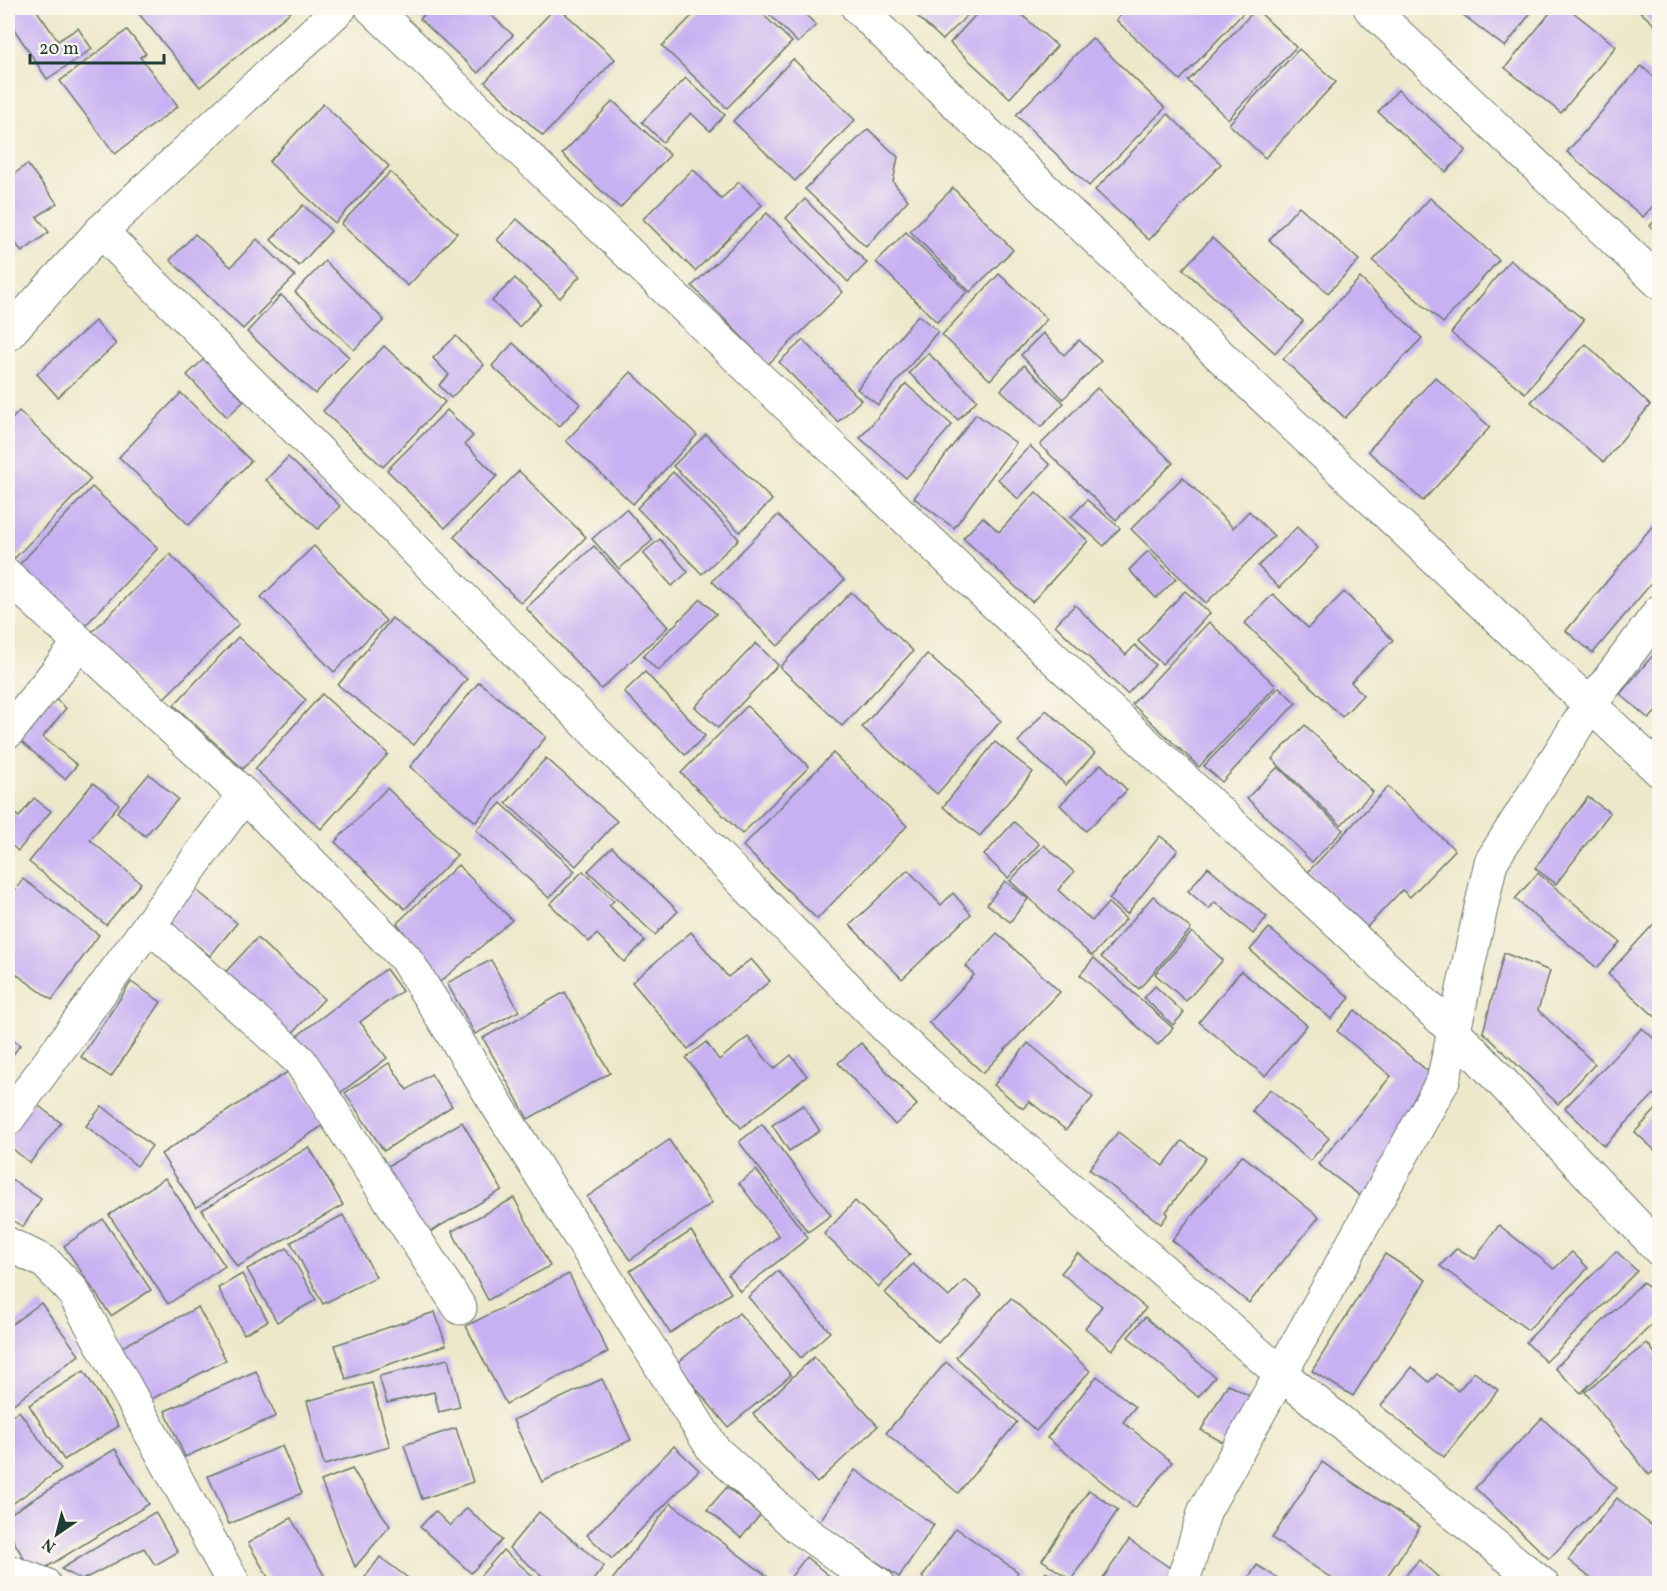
<svg xmlns="http://www.w3.org/2000/svg" width="1667" height="1591" viewBox="0 0 1667 1591" font-family="Vollkorn,serif">
<style>
.building{fill:#c8b1f2}
.lines{fill:none;stroke-linecap:round;stroke-linejoin:round}
.minor-casing{stroke:#677969;stroke-width:35}
.minor{stroke:#fff;stroke-width:33}
</style>
<rect width="100%" height="100%" fill="#fbf7ec"/>
<filter id="ink" filterUnits="userSpaceOnUse"><feTurbulence type="fractalNoise" baseFrequency=".0167" numOctaves="2"/><feDisplacementMap in="SourceGraphic" scale="12" xChannelSelector="R" yChannelSelector="G"/><feConvolveMatrix kernelMatrix="1 2 1 2 8 2 1 2 1" color-interpolation-filters="sRGB"/></filter>
<filter id="wash" filterUnits="userSpaceOnUse"><feTurbulence type="fractalNoise" baseFrequency=".008" numOctaves="4" result="noise"/><feDisplacementMap in="SourceGraphic" scale="24" xChannelSelector="R" yChannelSelector="G"/><feGaussianBlur stdDeviation="1.35" result="paint"/><feColorMatrix in="noise" values="0 0 0 0 0 0 0 0 0 0 0 0 0 0 0 0 0 1.4 0 .05"/><feComposite in="paint" operator="in"/></filter>
<g filter="url(#wash)">
<rect width="100%" height="100%" fill="#eee8cb"/>
<g id="blocks">
<!-- building -->
<g class="building">
<polygon points="8,8 35,8 58,41 78,28 92,49 47,79 8,20"/>
<polygon points="134,8 295,8 200,87"/>
<polygon points="407,8 419,8 414,13"/>
<polygon points="431,8 483,8 513,35 478,73 420,19"/>
<polygon points="555,8 559,8 615,59 543,136 485,82"/>
<polygon points="700,8 756,8 792,42 727,108 662,46"/>
<polygon points="763,8 799,8 816,25 798,43"/>
<polygon points="908,8 974,8 943,40"/>
<polygon points="982,8 1014,8 1057,46 1010,98 950,43"/>
<polygon points="1128,8 1246,8 1247,9 1180,80 1116,20"/>
<polygon points="1454,8 1530,8 1533,10 1505,47"/>
<polygon points="1554,8 1568,8 1616,46 1561,113 1505,68"/>
<polygon points="1636,8 1660,8 1660,21 1655,25"/>
<polygon points="1256,9 1296,47 1228,119 1188,81"/>
<polygon points="127,30 146,54 140,57 178,106 115,154 60,81"/>
<polygon points="1092,38 1165,108 1089,186 1016,115"/>
<polygon points="1299,49 1336,82 1265,158 1229,124"/>
<polygon points="793,59 855,120 795,181 733,121"/>
<polygon points="1641,66 1660,82 1660,198 1643,217 1567,152"/>
<polygon points="686,78 725,115 710,131 691,113 663,142 642,122"/>
<polygon points="1398,90 1466,150 1446,172 1378,112"/>
<polygon points="613,101 670,155 620,208 562,154"/>
<polygon points="323,104 389,166 335,223 269,162"/>
<polygon points="1168,114 1221,164 1149,240 1095,190"/>
<polygon points="868,129 898,157 893,182 908,200 866,247 805,189"/>
<polygon points="27,164 57,203 37,217 49,232 22,252 8,233 8,179"/>
<polygon points="693,169 721,199 739,182 762,205 695,271 643,219"/>
<polygon points="390,172 457,233 408,286 341,224"/>
<polygon points="953,188 1013,250 970,292 910,231"/>
<polygon points="1430,198 1499,260 1443,323 1373,261"/>
<polygon points="805,199 867,263 848,282 786,218"/>
<polygon points="303,205 331,231 299,266 271,240"/>
<polygon points="1299,206 1359,260 1328,293 1269,240"/>
<polygon points="767,213 843,292 768,364 692,286"/>
<polygon points="1660,215 1660,234 1650,226"/>
<polygon points="517,219 580,276 560,298 497,240"/>
<polygon points="906,232 967,292 937,322 876,262"/>
<polygon points="195,234 231,267 257,239 295,276 243,329 170,260"/>
<polygon points="1212,238 1303,321 1275,353 1183,269"/>
<polygon points="1510,260 1584,320 1525,393 1451,333"/>
<polygon points="325,261 384,320 354,350 295,292"/>
<polygon points="999,274 1047,319 990,380 942,335"/>
<polygon points="515,278 541,304 519,327 492,301"/>
<polygon points="1360,278 1422,338 1345,418 1283,359"/>
<polygon points="281,295 349,357 315,394 247,332"/>
<polygon points="918,315 938,331 878,405 857,389"/>
<polygon points="95,321 116,344 58,397 37,374"/>
<polygon points="1043,333 1064,355 1079,340 1101,361 1063,399 1021,355"/>
<polygon points="456,336 484,365 451,398 439,385 449,375 433,358"/>
<polygon points="803,340 861,400 838,422 779,362"/>
<polygon points="513,343 580,404 559,427 492,366"/>
<polygon points="1586,344 1650,405 1604,462 1531,402"/>
<polygon points="384,346 445,402 383,467 323,411"/>
<polygon points="928,353 977,400 958,420 909,373"/>
<polygon points="204,359 244,401 227,417 187,375"/>
<polygon points="1024,365 1064,403 1041,427 1001,390"/>
<polygon points="631,372 697,435 633,504 566,441"/>
<polygon points="1435,377 1490,427 1423,501 1368,451"/>
<polygon points="906,384 952,425 906,478 860,438"/>
<polygon points="1097,388 1173,463 1116,520 1040,445"/>
<polygon points="181,393 251,461 189,525 119,457"/>
<polygon points="447,410 473,436 465,444 497,476 445,528 387,470"/>
<polygon points="19,411 91,479 15,558 8,551 8,424"/>
<polygon points="976,414 1016,443 954,528 914,498"/>
<polygon points="706,434 772,500 740,532 673,466"/>
<polygon points="1030,446 1050,465 1018,499 998,479"/>
<polygon points="288,457 340,506 318,529 266,480"/>
<polygon points="519,471 586,537 521,603 454,537"/>
<polygon points="673,472 739,539 702,574 637,508"/>
<polygon points="1183,477 1233,528 1249,511 1274,536 1206,603 1131,529"/>
<polygon points="92,487 158,548 85,626 19,565"/>
<polygon points="1036,492 1088,541 1032,602 963,538 983,517 999,532"/>
<polygon points="1087,500 1120,528 1104,546 1071,517"/>
<polygon points="626,509 653,540 619,569 592,539"/>
<polygon points="778,515 844,580 778,646 712,581"/>
<polygon points="1655,523 1660,526 1660,573 1593,653 1566,631"/>
<polygon points="1297,527 1318,548 1279,588 1258,566"/>
<polygon points="660,539 688,572 672,586 643,553"/>
<polygon points="314,546 386,621 334,672 261,597"/>
<polygon points="594,546 668,627 601,689 526,608"/>
<polygon points="1148,551 1176,579 1156,598 1129,570"/>
<polygon points="170,554 239,624 160,702 91,633"/>
<polygon points="1185,591 1210,613 1162,664 1138,641"/>
<polygon points="851,592 913,651 842,726 780,667"/>
<polygon points="1344,592 1393,640 1351,682 1363,695 1342,717 1245,623 1273,594 1308,628"/>
<polygon points="701,599 716,614 658,671 643,656"/>
<polygon points="1075,605 1126,655 1135,645 1155,665 1127,694 1055,625"/>
<polygon points="392,618 467,679 414,745 338,685"/>
<polygon points="1209,622 1276,686 1199,767 1132,704"/>
<polygon points="238,637 306,700 243,769 174,705"/>
<polygon points="756,643 778,665 718,728 695,707"/>
<polygon points="1660,647 1660,707 1649,719 1620,694"/>
<polygon points="927,654 1001,721 937,794 862,727"/>
<polygon points="645,672 705,736 685,755 624,692"/>
<polygon points="479,682 546,737 476,822 410,767"/>
<polygon points="1279,687 1296,703 1222,782 1204,766"/>
<polygon points="47,692 66,708 43,737 77,765 65,779 12,734"/>
<polygon points="322,694 388,754 321,829 255,769"/>
<polygon points="747,706 809,767 742,834 681,773"/>
<polygon points="1046,710 1095,753 1066,785 1018,742"/>
<polygon points="1305,725 1373,792 1341,825 1272,759"/>
<polygon points="995,742 1033,772 980,836 943,807"/>
<polygon points="833,753 907,826 817,919 743,846"/>
<polygon points="546,758 617,821 576,866 506,803"/>
<polygon points="1101,764 1127,790 1086,831 1060,805"/>
<polygon points="1278,767 1343,830 1312,862 1247,798"/>
<polygon points="149,774 178,799 145,836 117,812"/>
<polygon points="93,783 119,804 90,840 141,883 106,925 29,862"/>
<polygon points="1388,787 1455,850 1410,897 1402,890 1367,927 1308,872"/>
<polygon points="387,788 457,855 405,909 335,842"/>
<polygon points="1588,797 1610,813 1556,884 1535,868"/>
<polygon points="34,798 51,811 18,851 8,842 8,807 19,817"/>
<polygon points="501,803 575,871 549,898 476,830"/>
<polygon points="1014,822 1039,844 1008,878 984,855"/>
<polygon points="1160,836 1178,850 1127,914 1109,899"/>
<polygon points="1044,845 1074,872 1058,890 1092,921 1108,903 1126,919 1092,956 1010,881"/>
<polygon points="612,847 678,911 655,935 588,871"/>
<polygon points="458,865 512,920 440,982 397,923"/>
<polygon points="1208,867 1267,917 1253,934 1215,902 1209,909 1188,891"/>
<polygon points="908,870 941,905 953,893 971,914 902,979 850,925"/>
<polygon points="583,871 614,901 609,905 645,941 624,962 597,934 589,942 550,904"/>
<polygon points="1538,873 1620,942 1597,968 1515,899"/>
<polygon points="23,879 99,935 52,1000 8,968 8,900"/>
<polygon points="1005,881 1028,899 1010,922 987,904"/>
<polygon points="190,885 237,923 210,956 164,918"/>
<polygon points="1153,896 1191,929 1139,989 1101,957"/>
<polygon points="1660,917 1660,1021 1608,974"/>
<polygon points="1269,928 1350,998 1331,1019 1250,950"/>
<polygon points="691,932 728,977 751,959 770,981 688,1049 632,982"/>
<polygon points="1192,932 1223,960 1186,1001 1155,974"/>
<polygon points="997,933 1060,992 983,1073 929,1023 974,975 966,966"/>
<polygon points="257,938 324,999 287,1039 220,978"/>
<polygon points="1504,953 1550,971 1538,1010 1595,1064 1558,1104 1483,1032"/>
<polygon points="1094,958 1173,1028 1158,1045 1080,975"/>
<polygon points="491,960 519,1011 475,1034 447,983"/>
<polygon points="386,969 402,991 360,1022 387,1058 336,1096 293,1039"/>
<polygon points="1241,971 1307,1025 1265,1076 1199,1022"/>
<polygon points="131,982 161,1002 111,1077 81,1057"/>
<polygon points="1155,986 1184,1013 1173,1025 1144,998"/>
<polygon points="565,992 610,1073 528,1119 483,1038"/>
<polygon points="1355,1010 1431,1074 1366,1200 1318,1164 1391,1076 1337,1031"/>
<polygon points="1642,1028 1660,1044 1660,1088 1604,1146 1565,1108"/>
<polygon points="8,1036 20,1045 8,1062"/>
<polygon points="748,1037 774,1069 791,1055 807,1076 741,1128 686,1058 706,1042 719,1060"/>
<polygon points="861,1043 917,1105 895,1125 838,1063"/>
<polygon points="1028,1043 1093,1097 1066,1130 1029,1101 1023,1109 994,1085"/>
<polygon points="389,1063 407,1090 431,1074 452,1106 384,1151 345,1093"/>
<polygon points="289,1071 324,1125 196,1208 161,1154"/>
<polygon points="1270,1089 1329,1138 1310,1161 1252,1111"/>
<polygon points="31,1100 61,1123 30,1163 8,1145 8,1129"/>
<polygon points="803,1105 820,1131 789,1151 772,1125"/>
<polygon points="1660,1105 1660,1155 1635,1132"/>
<polygon points="102,1106 152,1146 137,1166 86,1126"/>
<polygon points="462,1122 502,1190 423,1236 383,1169"/>
<polygon points="762,1124 831,1215 808,1232 739,1142"/>
<polygon points="1118,1132 1163,1166 1182,1141 1206,1158 1166,1212 1168,1214 1161,1224 1089,1169"/>
<polygon points="669,1140 712,1203 630,1260 587,1197"/>
<polygon points="309,1147 343,1205 237,1267 202,1210"/>
<polygon points="1242,1155 1319,1217 1249,1303 1172,1240"/>
<polygon points="756,1170 808,1238 740,1291 728,1275 779,1236 739,1183"/>
<polygon points="8,1177 41,1199 23,1227 8,1217"/>
<polygon points="165,1178 225,1266 168,1304 109,1215"/>
<polygon points="514,1198 550,1266 488,1300 452,1231"/>
<polygon points="855,1201 910,1254 879,1287 824,1234"/>
<polygon points="343,1215 376,1277 323,1304 291,1242"/>
<polygon points="103,1219 151,1290 111,1316 64,1246"/>
<polygon points="1499,1225 1554,1269 1572,1252 1588,1268 1528,1330 1440,1266 1457,1248 1475,1259"/>
<polygon points="691,1231 731,1293 670,1333 630,1271"/>
<polygon points="287,1248 316,1300 277,1322 247,1269"/>
<polygon points="1616,1251 1637,1271 1546,1362 1526,1342"/>
<polygon points="1078,1253 1146,1308 1112,1350 1085,1328 1102,1306 1061,1273"/>
<polygon points="1385,1254 1426,1280 1353,1396 1312,1371"/>
<polygon points="8,1263 14,1267 8,1277"/>
<polygon points="913,1264 949,1297 965,1280 982,1295 938,1343 885,1293"/>
<polygon points="778,1271 830,1332 801,1358 748,1297"/>
<polygon points="242,1274 268,1321 244,1334 218,1288"/>
<polygon points="569,1274 608,1352 506,1404 466,1326"/>
<polygon points="1643,1282 1660,1299 1660,1317 1581,1393 1555,1368"/>
<polygon points="1011,1298 1090,1371 1036,1431 956,1357"/>
<polygon points="41,1303 79,1355 8,1408 8,1327"/>
<polygon points="198,1307 226,1360 146,1402 118,1349"/>
<polygon points="435,1312 446,1345 346,1379 335,1345"/>
<polygon points="739,1313 791,1375 728,1427 676,1364"/>
<polygon points="1145,1317 1215,1377 1198,1397 1128,1337"/>
<polygon points="1647,1343 1660,1360 1660,1466 1649,1475 1585,1392"/>
<polygon points="814,1357 878,1426 817,1483 753,1414"/>
<polygon points="448,1359 460,1407 439,1412 434,1392 387,1403 379,1376"/>
<polygon points="946,1362 1017,1422 958,1493 886,1433"/>
<polygon points="1412,1367 1429,1382 1437,1374 1458,1391 1474,1372 1498,1390 1444,1457 1381,1406"/>
<polygon points="84,1371 119,1426 64,1460 29,1405"/>
<polygon points="256,1371 276,1416 185,1457 165,1411"/>
<polygon points="1097,1376 1135,1407 1123,1422 1172,1462 1135,1508 1047,1438"/>
<polygon points="602,1379 631,1440 542,1482 513,1420"/>
<polygon points="372,1383 390,1447 324,1465 307,1401"/>
<polygon points="1228,1384 1258,1401 1231,1447 1201,1430"/>
<polygon points="19,1411 61,1469 8,1507 8,1419"/>
<polygon points="1542,1418 1617,1488 1549,1559 1475,1488"/>
<polygon points="456,1428 473,1482 422,1499 404,1445"/>
<polygon points="282,1446 302,1493 229,1524 208,1476"/>
<polygon points="674,1446 699,1470 612,1559 587,1535"/>
<polygon points="115,1449 149,1504 34,1575 8,1532 8,1515"/>
<polygon points="1322,1462 1420,1527 1382,1584 1340,1584 1272,1538"/>
<polygon points="352,1469 390,1526 355,1567 321,1481"/>
<polygon points="855,1470 934,1525 899,1577 819,1522"/>
<polygon points="727,1487 760,1515 741,1538 707,1510"/>
<polygon points="1089,1490 1118,1510 1071,1580 1042,1560"/>
<polygon points="1617,1498 1660,1532 1660,1570 1649,1584 1598,1584 1568,1560"/>
<polygon points="671,1503 768,1577 763,1584 609,1584"/>
<polygon points="467,1508 502,1540 471,1573 420,1527 435,1511 450,1526"/>
<polygon points="155,1512 178,1552 155,1565 144,1548 82,1580 61,1569"/>
<polygon points="539,1512 604,1566 590,1584 552,1584 509,1548"/>
<polygon points="291,1518 329,1584 272,1584 248,1543"/>
<polygon points="956,1528 1018,1572 1010,1584 931,1584 922,1577"/>
<polygon points="1129,1540 1176,1572 1169,1584 1099,1584"/>
<polygon points="503,1550 542,1584 476,1584 475,1582"/>
<polygon points="380,1557 416,1584 360,1584"/>
<polygon points="806,1557 839,1584 798,1584 790,1578"/>
<polygon points="1419,1560 1446,1584 1398,1584"/>
<polygon points="1257,1565 1287,1584 1245,1584"/>
<polygon points="1046,1572 1063,1584 1038,1584"/>
</g>
</g>
</g>
<g filter="url(#ink)">
<use href="#blocks" fill-opacity="0" stroke="#677969" stroke-width="1.5"/>
<g class="lines">
<!-- minor casing -->
<g class="minor-casing">
<g id="minor">
<polyline points="372,8 984,593 1454,1031 1660,1250"/>
<polyline points="858,8 1070,214 1660,771"/>
<polyline points="1370,8 1660,283"/>
<polyline points="101,231 889,1030 1281,1374 1542,1584"/>
<polyline points="8,334 101,231 340,8"/>
<polyline points="8,576 244,795 405,958 713,1449 798,1527 878,1584"/>
<polyline points="8,732 79,644"/>
<polyline points="149,925 300,1061 460,1308"/>
<polyline points="8,1119 244,795"/>
<polyline points="8,1244 45,1262 72,1290 234,1584"/>
<polyline points="8,1571 44,1584"/>
<polyline points="1182,1584 1205,1510 1443,1081 1491,862 1590,705 1660,611"/>
</g>
</g>
<!-- minor -->
<use href="#minor" class="minor"/>
</g>
</g>
<!-- margin -->
<rect width="1667" height="1591" fill="none" stroke="#fbf7ec" stroke-width="30"/>
<!-- north arrow -->
<g transform="translate(57 1534) rotate(215)" stroke="#fbf7ec" stroke-width="4.5" paint-order="stroke">
<path d="M0-4.5L10 22L0 15L-10 22Z" fill="#1f3d34"/>
<text y="-9" font-size="16" font-weight="bold" text-anchor="middle" fill="#1f3d34">N</text>
</g>
<!-- scale -->
<path d="M30 54v9h134v-9" fill="none" stroke="#1f3d34" stroke-width="3"/>
<text x="39" y="54" font-size="18" fill="#1f3d34" stroke="#fbf7ec" stroke-width="4.5" paint-order="stroke">20 m</text>
</svg>
